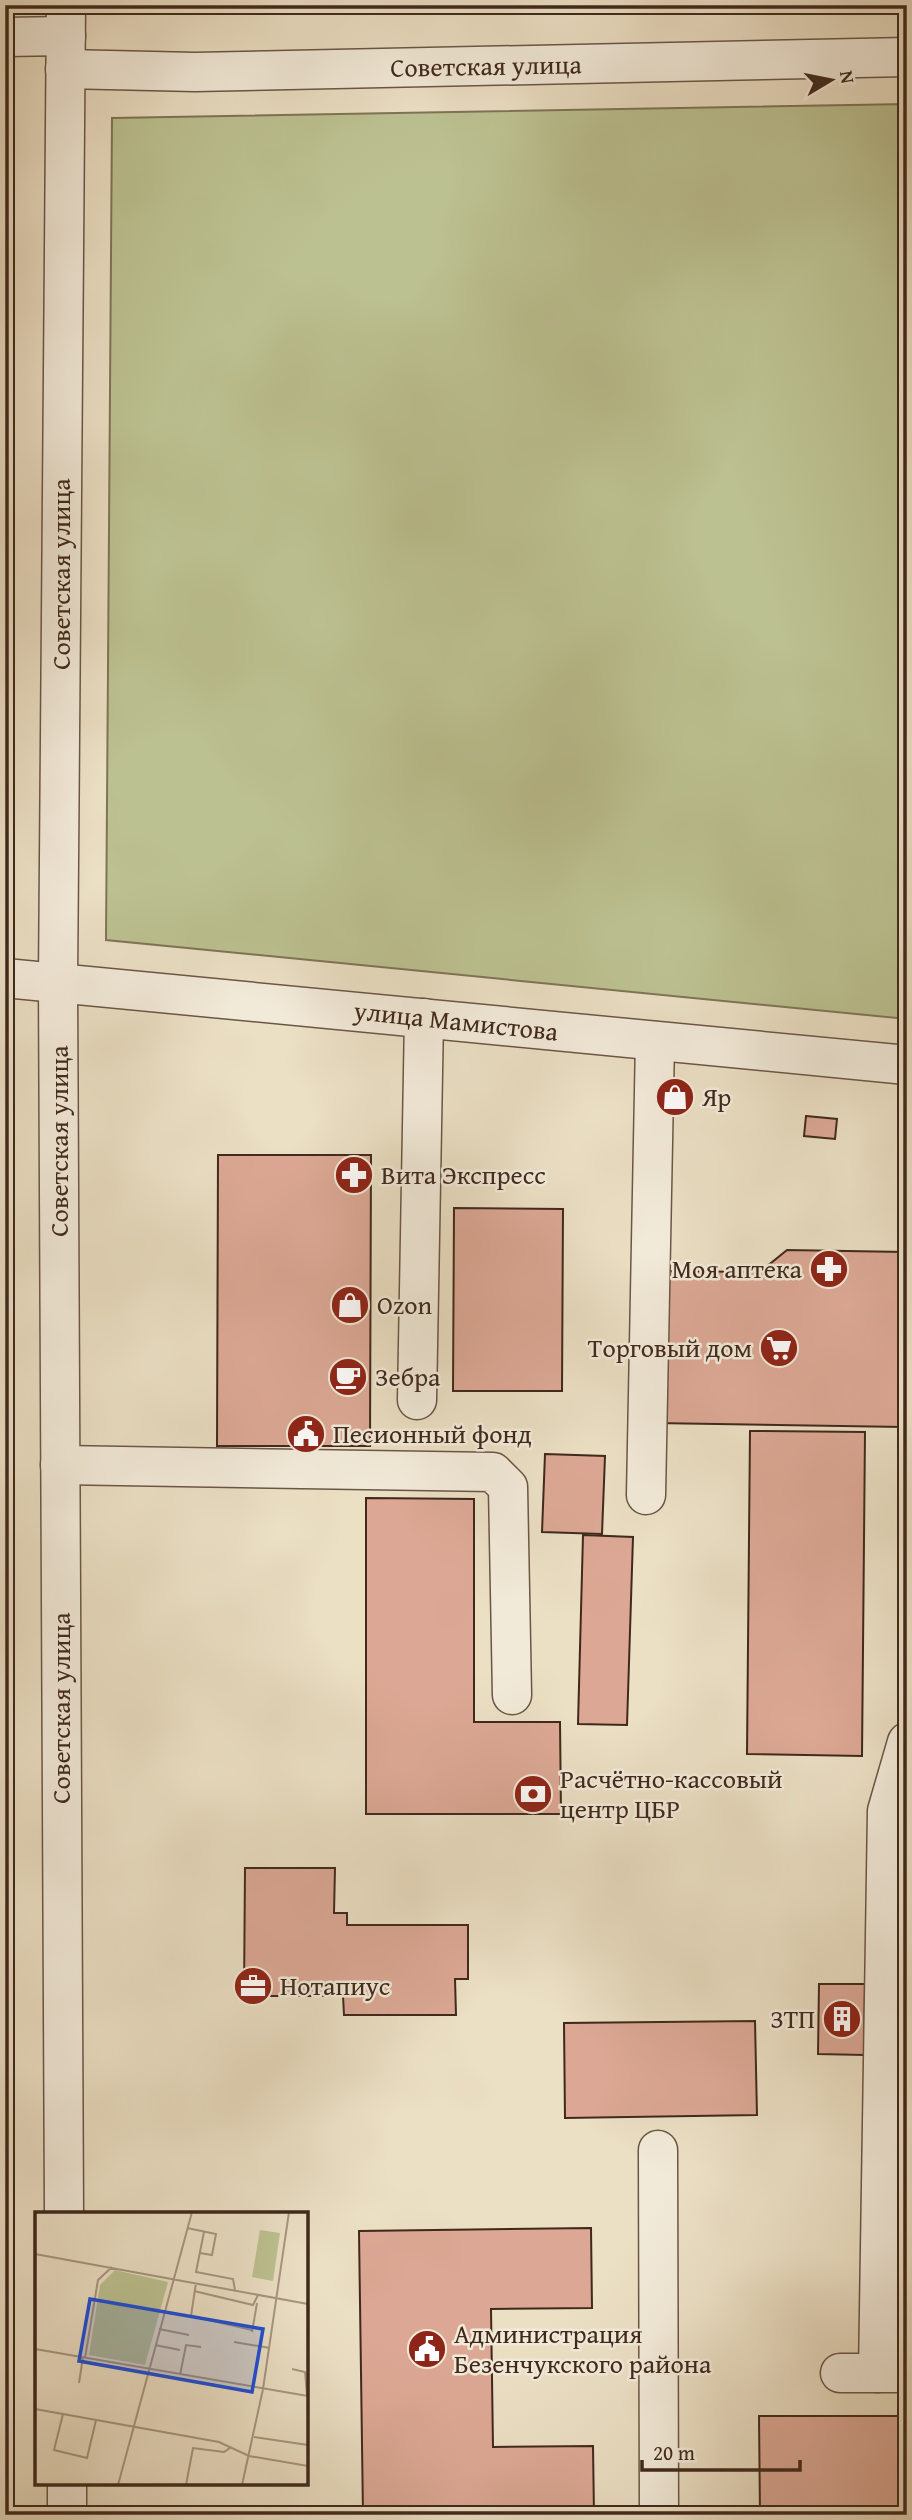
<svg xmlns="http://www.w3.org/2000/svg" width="912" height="2520" viewBox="0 0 912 2520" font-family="'Gentium Book Plus',serif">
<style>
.green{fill:#bcc191;stroke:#7e7556;stroke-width:2}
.building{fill:#dca895;stroke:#40291c;stroke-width:2}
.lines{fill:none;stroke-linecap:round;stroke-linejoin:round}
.minor-casing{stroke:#6b5646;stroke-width:41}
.minor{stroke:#f2ead9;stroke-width:38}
.labels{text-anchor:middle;stroke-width:5;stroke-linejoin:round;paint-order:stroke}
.street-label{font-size:26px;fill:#40291c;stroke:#f2ead9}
.poi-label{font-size:26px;fill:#40291c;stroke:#f2ead9;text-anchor:start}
.inset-road{fill:none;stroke:#a79681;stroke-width:2}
.view{fill:#1d4ed8;fill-opacity:0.15;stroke:#1d4ed8;stroke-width:3.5}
.inset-edge{fill:none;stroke:#40291c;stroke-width:3.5}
</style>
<rect width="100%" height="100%" fill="#ebdfc4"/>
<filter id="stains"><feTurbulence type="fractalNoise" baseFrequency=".00286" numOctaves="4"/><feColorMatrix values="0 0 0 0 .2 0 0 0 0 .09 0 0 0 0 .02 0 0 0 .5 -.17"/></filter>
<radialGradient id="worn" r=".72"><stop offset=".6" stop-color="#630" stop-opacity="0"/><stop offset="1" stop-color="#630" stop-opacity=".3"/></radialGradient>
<!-- green -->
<polygon class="green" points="907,104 907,1019 106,940 112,118"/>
<!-- building -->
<g class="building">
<polygon points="806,1116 837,1119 835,1139 804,1136"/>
<polygon points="218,1155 371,1155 370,1446 217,1446"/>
<polygon points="454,1208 563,1209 562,1391 453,1391"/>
<polygon points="787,1250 905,1252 903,1427 654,1423 656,1271 760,1272"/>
<polygon points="750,1431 865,1432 862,1756 747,1754"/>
<polygon points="545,1454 605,1456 602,1534 542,1532"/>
<polygon points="366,1498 474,1499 474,1722 560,1722 561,1814 366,1814"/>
<polygon points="583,1535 633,1537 627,1725 578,1724"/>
<polygon points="245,1868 335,1868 334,1913 347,1913 347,1925 468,1925 468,1979 455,1979 456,2015 344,2015 343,1996 244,1996"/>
<polygon points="819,1984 865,1984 864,2055 818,2054"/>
<polygon points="755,2021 757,2115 565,2118 564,2023"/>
<polygon points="591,2228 592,2308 491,2309 493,2447 593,2446 594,2515 363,2515 359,2231"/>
<polygon points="759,2416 907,2416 907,2515 760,2515"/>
</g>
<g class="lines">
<!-- minor casing -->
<g class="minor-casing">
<g id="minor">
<polyline points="5,37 66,36"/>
<polyline points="65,69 195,72 907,57"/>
<polyline points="5,978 907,1065"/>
<polyline points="417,1400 424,1018"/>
<polyline points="60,1465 493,1472 508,1487 512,1695"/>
<polyline points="646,1495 655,1041"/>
<polyline points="658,2150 659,2515"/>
<polyline points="64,2214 58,982 66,5"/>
<polyline points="840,2373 907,2373"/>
<polyline points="878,2373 887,1811 907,1742"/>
<polyline points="67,2483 67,2515"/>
</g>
</g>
<!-- minor -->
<use href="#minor" class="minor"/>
</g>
<!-- icons -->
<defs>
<g id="shop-disc" transform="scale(2.0125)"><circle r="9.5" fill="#8f2418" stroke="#f2ead9"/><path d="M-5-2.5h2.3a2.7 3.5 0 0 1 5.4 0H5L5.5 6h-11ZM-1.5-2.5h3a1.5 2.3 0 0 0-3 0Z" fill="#fff"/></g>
<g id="pharmacy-disc" transform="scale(2.0125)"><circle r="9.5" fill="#8f2418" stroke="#f2ead9"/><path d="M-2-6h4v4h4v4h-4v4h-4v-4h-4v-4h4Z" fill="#fff"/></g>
<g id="supermarket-disc" transform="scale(2.0125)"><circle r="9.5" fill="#8f2418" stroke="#f2ead9"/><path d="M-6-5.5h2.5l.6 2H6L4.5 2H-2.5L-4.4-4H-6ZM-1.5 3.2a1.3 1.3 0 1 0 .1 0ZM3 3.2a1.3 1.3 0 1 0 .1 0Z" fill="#fff"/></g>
<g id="cafe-disc" transform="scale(2.0125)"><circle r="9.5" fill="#8f2418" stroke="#f2ead9"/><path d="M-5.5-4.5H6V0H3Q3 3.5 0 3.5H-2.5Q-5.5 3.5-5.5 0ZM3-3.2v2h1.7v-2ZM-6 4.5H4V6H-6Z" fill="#fff"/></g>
<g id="civic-disc" transform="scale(2.0125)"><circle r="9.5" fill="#8f2418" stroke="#f2ead9"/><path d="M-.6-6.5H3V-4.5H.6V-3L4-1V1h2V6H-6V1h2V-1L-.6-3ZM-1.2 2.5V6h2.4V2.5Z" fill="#fff"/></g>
<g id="bank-disc" transform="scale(2.0125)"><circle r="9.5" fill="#8f2418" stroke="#f2ead9"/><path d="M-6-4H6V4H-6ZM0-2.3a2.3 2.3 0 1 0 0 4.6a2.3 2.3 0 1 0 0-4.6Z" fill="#fff"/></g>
<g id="office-disc" transform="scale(2.0125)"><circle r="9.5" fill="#8f2418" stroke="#f2ead9"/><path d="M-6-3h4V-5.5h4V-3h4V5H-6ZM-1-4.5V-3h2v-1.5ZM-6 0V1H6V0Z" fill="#fff"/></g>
<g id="building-disc" transform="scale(2.0125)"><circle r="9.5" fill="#8f2418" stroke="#f2ead9"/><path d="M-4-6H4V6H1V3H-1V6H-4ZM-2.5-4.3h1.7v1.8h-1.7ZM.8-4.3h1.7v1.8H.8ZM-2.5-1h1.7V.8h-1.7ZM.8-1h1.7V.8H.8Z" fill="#fff"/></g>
</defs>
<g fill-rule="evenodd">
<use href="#shop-disc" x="675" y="1097"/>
<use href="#pharmacy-disc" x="354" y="1175"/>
<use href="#pharmacy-disc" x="829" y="1269"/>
<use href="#shop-disc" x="350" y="1305"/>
<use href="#supermarket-disc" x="779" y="1348"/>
<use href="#cafe-disc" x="348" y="1377"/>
<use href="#civic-disc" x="306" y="1434"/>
<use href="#bank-disc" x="533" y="1794"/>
<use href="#office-disc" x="253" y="1986"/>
<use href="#building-disc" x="842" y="2019"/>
<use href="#civic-disc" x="427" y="2349"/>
</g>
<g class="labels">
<!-- street labels -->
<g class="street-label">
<text transform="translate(486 66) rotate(-1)" y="9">Советская улица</text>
<text transform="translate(61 574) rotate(-90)" y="9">Советская улица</text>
<text transform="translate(456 1021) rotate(6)" y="9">улица Мамистова</text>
<text transform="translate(59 1141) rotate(-90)" y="9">Советская улица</text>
<text transform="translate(61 1708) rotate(-90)" y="9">Советская улица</text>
</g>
<!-- poi labels -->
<g class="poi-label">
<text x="702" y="1106">Яр</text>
<text x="381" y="1184">Вита Экспресс</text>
<text x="802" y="1278" text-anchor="end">Моя аптека</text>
<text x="377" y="1314">Ozon</text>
<text x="752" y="1357" text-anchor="end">Торговый дом</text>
<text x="375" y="1386">Зебра</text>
<text x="333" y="1443">Песионный фонд</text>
<text x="560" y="1788">Расчётно-кассовый<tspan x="560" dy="30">центр ЦБР</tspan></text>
<text x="280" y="1995">Нотапиус</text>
<text x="815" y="2028" text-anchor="end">ЗТП</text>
<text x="454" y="2343">Администрация<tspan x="454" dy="30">Безенчукского района</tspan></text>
</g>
</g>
<!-- overview -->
<g transform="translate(35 2212)">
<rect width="273" height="273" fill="#ebdfc4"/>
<path d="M225,18l20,3 -7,48 -21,-4zM80,58l53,12 -23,83 -56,-10 11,-70z" fill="#bcc191"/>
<path class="inset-road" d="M152,16l29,6 -4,21 -12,-2M169,20l-8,40 37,7 2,11M0,42l273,50M161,71l-5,33 61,14M159,79l59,14 5,-10M124,117l30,6M217,120l5,-29M199,130l36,6M120,133l25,5M0,137l273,47M50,146l13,-78 14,-13M257,157l13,3 2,23M145,163l6,-30 15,2M44,171l4,-26M0,197l184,33 30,14 59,10M28,202l-9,36 33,8 9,-38M219,225l54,8M83,273l74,-273M151,273l7,-37 31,4 6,-4M207,273l21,-96 26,-177"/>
<path class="view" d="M55,87l173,30 -11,63 -173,-31z"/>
<rect width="273" height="273" class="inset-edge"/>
</g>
<!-- margin -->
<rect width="912" height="2520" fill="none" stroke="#ebdfc4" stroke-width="28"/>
<rect x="7" y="7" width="898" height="2506" fill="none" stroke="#40291c" stroke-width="3.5"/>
<rect x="14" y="14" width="884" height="2492" fill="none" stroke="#40291c" stroke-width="2"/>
<!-- north arrow -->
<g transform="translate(831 80) rotate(80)" stroke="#f2ead9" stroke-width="5" paint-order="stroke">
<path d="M0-5L12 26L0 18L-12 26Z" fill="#40291c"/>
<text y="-10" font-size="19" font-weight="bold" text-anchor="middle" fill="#40291c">N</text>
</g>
<!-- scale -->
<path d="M642 2460v10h158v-10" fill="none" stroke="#40291c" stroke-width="3.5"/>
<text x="653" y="2460" font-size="21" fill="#40291c" stroke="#f2ead9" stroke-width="5" paint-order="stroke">20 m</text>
<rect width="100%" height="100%" filter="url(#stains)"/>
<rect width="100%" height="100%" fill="url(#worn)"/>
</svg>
